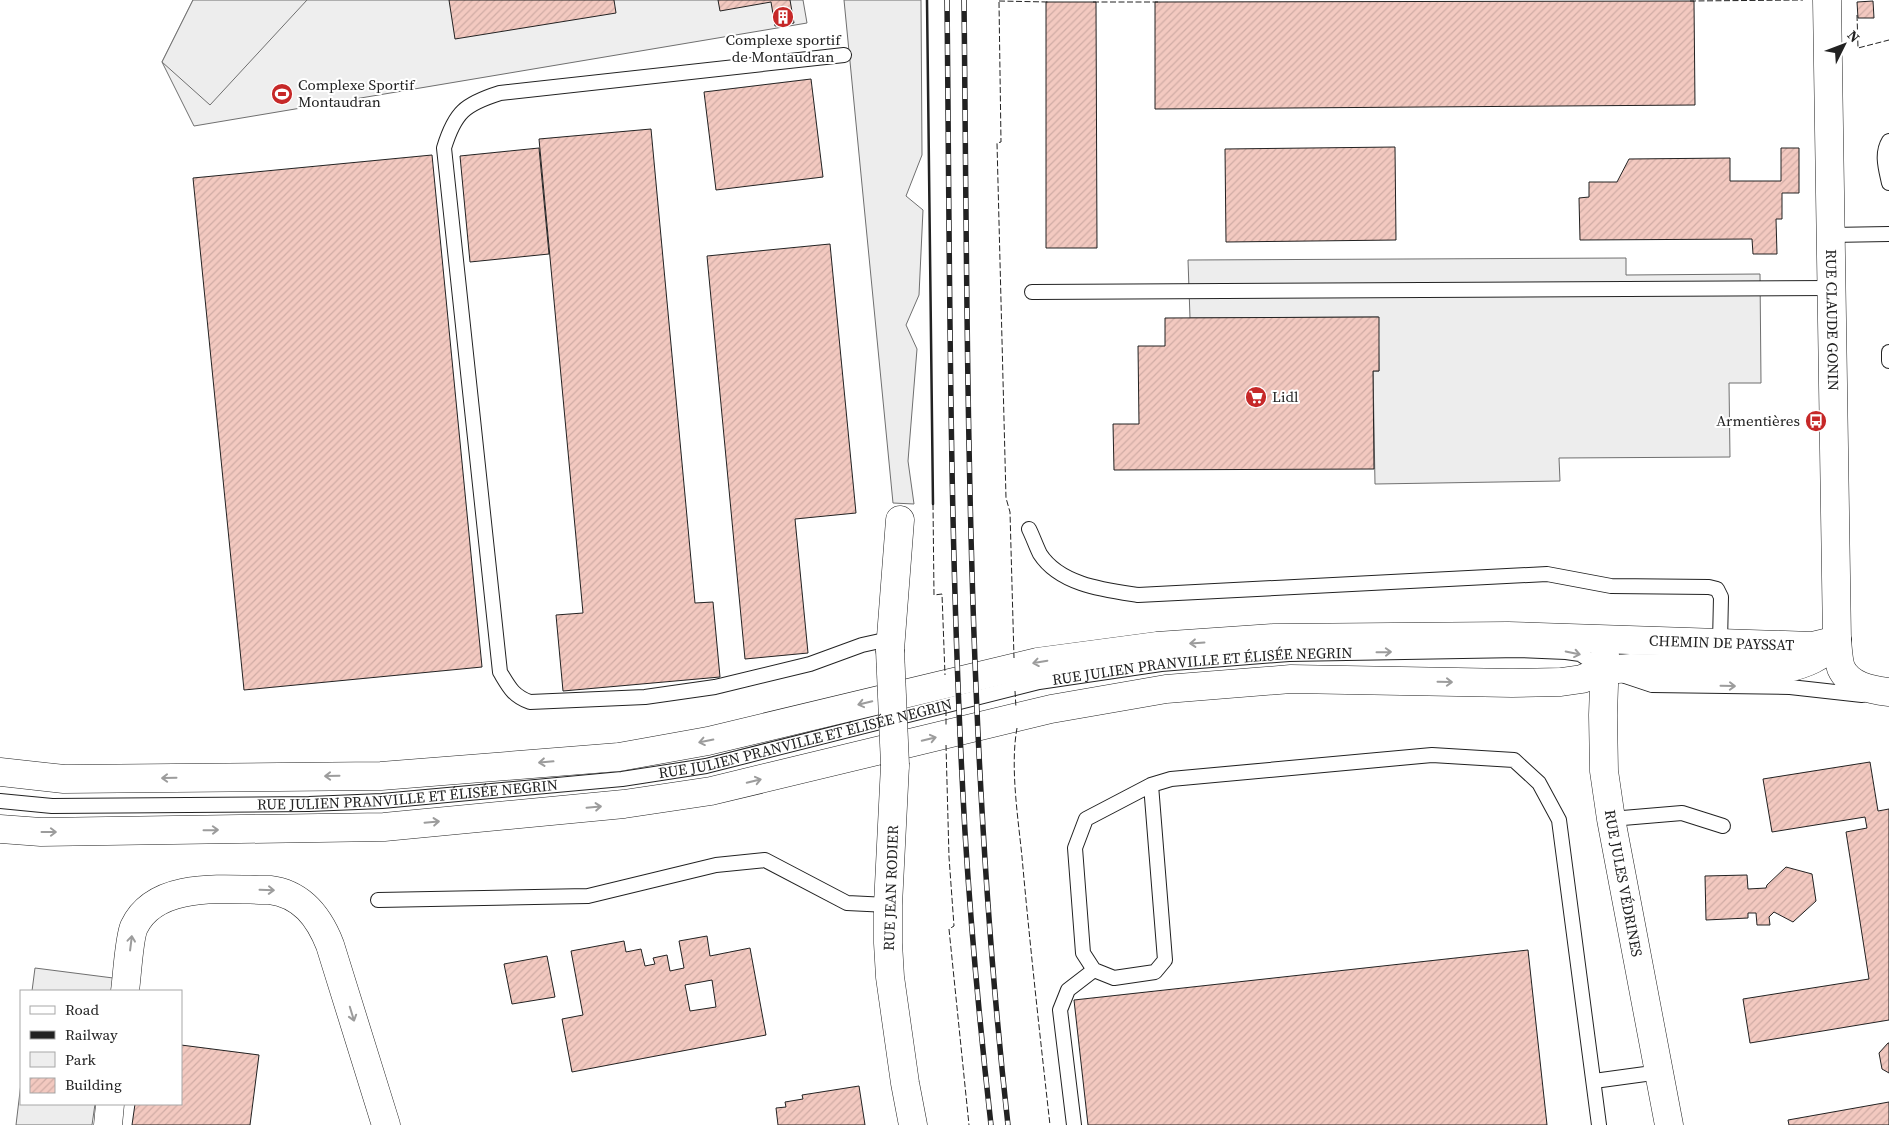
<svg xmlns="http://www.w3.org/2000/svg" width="1889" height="1125" viewBox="0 0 1889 1125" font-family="'Source Serif 4',serif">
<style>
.park{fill:#eee;stroke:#6f6f6f}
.parking{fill:#ededed;stroke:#6f6f6f}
.building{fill:url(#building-hatch);stroke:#222;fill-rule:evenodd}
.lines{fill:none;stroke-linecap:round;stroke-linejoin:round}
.service-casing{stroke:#222;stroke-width:16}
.minor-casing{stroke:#222;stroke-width:29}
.tertiary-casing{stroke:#222;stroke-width:29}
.service{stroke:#fff;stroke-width:14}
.minor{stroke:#fff;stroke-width:28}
.tertiary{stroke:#fff;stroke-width:28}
.rail-casing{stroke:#222;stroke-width:5.5}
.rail{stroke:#fff;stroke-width:4;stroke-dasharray:11;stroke-linecap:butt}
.minor-bridge-casing{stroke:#222;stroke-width:29;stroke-linecap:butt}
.minor-bridge{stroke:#fff;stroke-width:28}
.fence{stroke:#222;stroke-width:1;stroke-dasharray:6 2.5;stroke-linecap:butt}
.wall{stroke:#222;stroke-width:2.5}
.oneway{stroke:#9c9c9c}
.labels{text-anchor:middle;stroke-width:4;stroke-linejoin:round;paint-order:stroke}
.poi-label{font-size:15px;fill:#222;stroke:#fff;text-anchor:start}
.street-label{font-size:15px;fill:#222;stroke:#fff}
</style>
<defs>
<pattern id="building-hatch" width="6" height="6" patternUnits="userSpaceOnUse" patternTransform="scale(1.25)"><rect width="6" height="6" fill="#f3c9c0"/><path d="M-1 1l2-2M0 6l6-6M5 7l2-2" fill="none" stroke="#d0aca5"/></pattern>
</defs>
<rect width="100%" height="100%" fill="#fff"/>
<!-- park -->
<polygon class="park" points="193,0 803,0 807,23 194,126 162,62"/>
<!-- parking -->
<g class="parking">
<polygon points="193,0 307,0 210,105 162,62"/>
<polygon points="844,0 921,0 922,155 906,196 923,210 919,295 906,325 917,349 908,461 914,504 893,503"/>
<polygon points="1626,258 1626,275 1760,274 1761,383 1729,383 1730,457 1559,458 1560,481 1375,484 1373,371 1379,371 1378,317 1190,318 1188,260"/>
<polygon points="35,968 121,979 120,991 32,991"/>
<polygon points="21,1083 21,1104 95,1104 92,1125 16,1125"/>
</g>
<!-- building -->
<g class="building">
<polygon points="449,0 614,0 616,13 455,39"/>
<polygon points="718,0 790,0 794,23 775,26 771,2 720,11"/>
<polygon points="1694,1 1695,105 1155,109 1155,2"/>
<polygon points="1873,1 1874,18 1858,18 1857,2"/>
<polygon points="1046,2 1096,2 1097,248 1046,248"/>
<polygon points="811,79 823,177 716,190 704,92"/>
<polygon points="651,129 695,603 713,602 720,677 563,691 556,615 583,613 539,139"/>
<polygon points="1395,147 1396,240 1226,242 1225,149"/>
<polygon points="539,148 549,254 470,262 460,156"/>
<polygon points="1781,148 1799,148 1799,193 1782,193 1782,219 1776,219 1777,254 1753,254 1752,239 1580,240 1579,198 1589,197 1589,182 1617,182 1629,159 1730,158 1730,181 1781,181"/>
<polygon points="432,155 482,667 244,690 193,178"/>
<polygon points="830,244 856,513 795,519 808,653 745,659 707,256"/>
<polygon points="1379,317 1379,371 1373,371 1374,469 1114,470 1113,424 1139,424 1138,346 1165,346 1165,318"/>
<polygon points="1870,762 1878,811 1889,809 1889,1020 1750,1043 1743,999 1869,979 1846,832 1867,828 1865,817 1772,832 1763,779"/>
<polygon points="1786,867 1812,874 1816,901 1793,922 1774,912 1769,917 1770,925 1757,925 1756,913 1748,913 1748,918 1706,920 1705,876 1747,875 1748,889 1766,888 1767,885"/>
<path d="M707,936l3,20 40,-8 16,87 -194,37 -10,-53 21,-4 -12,-64 53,-10 2,11 15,-3 4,17 10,-2 -2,-6 14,-3 3,16 14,-3 -5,-27zM712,980l4,27 -26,4 -5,-26z"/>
<polygon points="1528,950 1547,1125 1088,1125 1074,1000"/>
<polygon points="547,956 555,997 512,1004 504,964"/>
<polygon points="1888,1043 1889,1043 1889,1073 1882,1069 1879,1053"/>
<polygon points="181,1045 259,1055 250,1125 132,1125 135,1104 181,1104"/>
<polygon points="859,1086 865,1125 778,1125 776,1108 786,1107 785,1102 803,1099 802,1095"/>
<polygon points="1889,1102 1889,1125 1789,1125 1788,1120"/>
</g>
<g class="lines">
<!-- service casing -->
<g class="service-casing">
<g id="service">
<path d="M844,55l-344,38c-35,11 -45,19 -56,55l56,524c9,15 13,24 30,30l115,-5 70,-10 95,-23 52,-19 27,-6"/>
<path d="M1889,141c-8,13 -3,28 0,42"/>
<polyline points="1830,235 1889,234"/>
<polyline points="1032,292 1831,288"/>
<polyline points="1889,352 1889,361"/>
<path d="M1029,529c4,8 7,17 11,25 20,31 65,36 98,41l409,-21 64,12 98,1 8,2 4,8 -1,45"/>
<polyline points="1625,676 1652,685 1790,687 1862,695"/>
<polyline points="1151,785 1165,960 1155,972 1114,978 1094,970 1083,953 1075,848 1086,819 1151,785 1171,779 1432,755 1514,760 1539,783 1559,820 1599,1125"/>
<path id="s1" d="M0,801l52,5 257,-2 73,-3 240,-22 84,-13 333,-84 122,-18 128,-10 231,-4 46,2 14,2 25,16"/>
<polyline points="1611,819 1682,813 1723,826"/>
<polyline points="378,900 588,896 716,865 765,860 847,903 888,905"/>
<polyline points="1594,1081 1660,1072"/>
<polyline points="1074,1125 1060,1010 1068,990 1094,970"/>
</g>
</g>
<!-- minor casing -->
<g class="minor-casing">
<g id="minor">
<path d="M1837,640c1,8 1,19 4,28 8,18 30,22 48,24"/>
<polyline points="890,650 900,520"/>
<polyline points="895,765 888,905 888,943 890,977 905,1083 913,1125"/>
<path d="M125,991c2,-14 4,-53 9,-64 22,-47 93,-37 136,-37 32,4 49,27 60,55l56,180"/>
<polyline points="108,1125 110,1104"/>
</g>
</g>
<!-- tertiary casing -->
<g class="tertiary-casing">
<g id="tertiary">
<path id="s2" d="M1827,0l10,640"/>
<path id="s3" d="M1605,655l-2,60 1,56 7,48 58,306"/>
<path id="s4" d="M0,772l64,7 317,-3 238,-19 89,-16 329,-79 120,-16 117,-8 234,-2 304,10 25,-6"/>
<path d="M0,829l41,3 343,-5 240,-23 87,-13 340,-82 115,-20 125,-10 221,4 49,-1 21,-3 22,-9 27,-2 153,1c21,-5 38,-11 53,-29"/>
</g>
</g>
<!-- service -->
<use href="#service" class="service"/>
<!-- minor -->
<use href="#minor" class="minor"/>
<!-- tertiary -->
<use href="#tertiary" class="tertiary"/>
<!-- rail casing -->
<g class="rail-casing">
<g id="rail">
<path d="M947,0c3,277 2,555 18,832 6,98 15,195 26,293"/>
<path d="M964,0c4,375 2,752 44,1125"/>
</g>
</g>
<!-- rail -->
<use href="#rail" class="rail"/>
<!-- minor-bridge casing -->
<g class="minor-bridge-casing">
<polyline id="minor-bridge" points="890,650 895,765"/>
</g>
<!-- minor-bridge -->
<use href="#minor-bridge" class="minor-bridge"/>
<!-- fence -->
<g class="fence">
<polyline points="999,1 1048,2"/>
<polyline points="1690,1 1803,0"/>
<polyline points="999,2 1001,142 997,143 1006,498 1010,512 1014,658"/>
<polyline points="1093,2 1158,2"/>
<polyline points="1857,15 1858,48 1889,40"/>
<polyline points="933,504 934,595 942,594 945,675"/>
<polyline points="1015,691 1016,708"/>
<polyline points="946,710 946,725"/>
<path d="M1017,728c-7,39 1,89 5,129 8,89 18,179 28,268"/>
<polyline points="946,745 949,857 954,926 949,929 969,1125"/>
</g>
<!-- wall -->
<polyline class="wall" points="927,0 933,504"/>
</g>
<!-- one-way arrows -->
<defs><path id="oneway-shaft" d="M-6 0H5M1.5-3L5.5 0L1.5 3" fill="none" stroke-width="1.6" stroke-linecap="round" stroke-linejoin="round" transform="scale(1.25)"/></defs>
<g class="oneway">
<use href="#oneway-shaft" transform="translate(1197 643) rotate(176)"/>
<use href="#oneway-shaft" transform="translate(1384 652) rotate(-1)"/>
<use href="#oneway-shaft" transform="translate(1573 653) rotate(12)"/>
<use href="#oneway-shaft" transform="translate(1040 662) rotate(170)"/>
<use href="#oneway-shaft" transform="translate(1445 682) rotate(1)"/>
<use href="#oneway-shaft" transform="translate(1728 686) rotate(1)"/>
<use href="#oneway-shaft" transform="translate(865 703) rotate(166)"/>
<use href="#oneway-shaft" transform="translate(929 739) rotate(-14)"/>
<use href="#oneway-shaft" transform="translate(706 741) rotate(169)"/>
<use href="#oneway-shaft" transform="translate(546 762) rotate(175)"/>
<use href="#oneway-shaft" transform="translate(332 776) rotate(179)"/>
<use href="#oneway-shaft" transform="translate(169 778) rotate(179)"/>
<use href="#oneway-shaft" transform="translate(754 781) rotate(-14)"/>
<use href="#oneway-shaft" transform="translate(594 807) rotate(-5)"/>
<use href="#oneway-shaft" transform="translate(432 822) rotate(-5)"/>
<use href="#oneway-shaft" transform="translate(211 830) rotate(-1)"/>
<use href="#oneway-shaft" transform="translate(49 832)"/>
<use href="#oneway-shaft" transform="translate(267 890) rotate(2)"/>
<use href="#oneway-shaft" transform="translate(131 943) rotate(-83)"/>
<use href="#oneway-shaft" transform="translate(352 1014) rotate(73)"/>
</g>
<!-- icons -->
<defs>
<g id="building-disc" transform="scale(1.125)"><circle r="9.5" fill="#c62828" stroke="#fff"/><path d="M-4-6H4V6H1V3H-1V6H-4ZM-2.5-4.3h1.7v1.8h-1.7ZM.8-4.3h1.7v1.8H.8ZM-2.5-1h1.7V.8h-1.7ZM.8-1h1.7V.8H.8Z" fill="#fff"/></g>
<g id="stadium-disc" transform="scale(1.125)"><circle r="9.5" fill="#c62828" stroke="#fff"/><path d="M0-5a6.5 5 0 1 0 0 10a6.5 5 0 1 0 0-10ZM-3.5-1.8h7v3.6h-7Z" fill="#fff"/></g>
<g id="supermarket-disc" transform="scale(1.125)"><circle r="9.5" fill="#c62828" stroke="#fff"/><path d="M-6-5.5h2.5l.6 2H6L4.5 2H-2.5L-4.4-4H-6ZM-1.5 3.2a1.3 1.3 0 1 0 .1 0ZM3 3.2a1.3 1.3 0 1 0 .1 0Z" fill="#fff"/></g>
<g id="bus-disc" transform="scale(1.125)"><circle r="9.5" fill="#c62828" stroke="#fff"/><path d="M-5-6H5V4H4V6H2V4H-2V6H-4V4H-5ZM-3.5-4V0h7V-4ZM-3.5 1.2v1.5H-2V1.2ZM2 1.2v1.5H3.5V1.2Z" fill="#fff"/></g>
</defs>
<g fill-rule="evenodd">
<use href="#building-disc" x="783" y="17"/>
<use href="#stadium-disc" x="282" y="94"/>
<use href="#supermarket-disc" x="1256" y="397"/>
<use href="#bus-disc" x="1816" y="421"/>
</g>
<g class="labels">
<!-- poi labels -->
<g class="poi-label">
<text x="783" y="45" text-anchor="middle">Complexe sportif<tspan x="783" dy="17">de Montaudran</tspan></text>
<text x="298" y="90">Complexe Sportif<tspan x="298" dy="17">Montaudran</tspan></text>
<text x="1272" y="402">Lidl</text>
<text x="1800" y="426" text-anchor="end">Armentières</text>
</g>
<!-- street labels -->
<g class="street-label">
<text dy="5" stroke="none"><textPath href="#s2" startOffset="320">RUE CLAUDE GONIN</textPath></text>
<text dy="5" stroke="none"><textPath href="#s4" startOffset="1735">CHEMIN DE PAYSSAT</textPath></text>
<text dy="5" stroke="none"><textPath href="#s1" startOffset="1216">RUE JULIEN PRANVILLE ET ÉLISÉE NEGRIN</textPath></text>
<text dy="5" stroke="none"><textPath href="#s1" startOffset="811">RUE JULIEN PRANVILLE ET ÉLISÉE NEGRIN</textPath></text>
<text dy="5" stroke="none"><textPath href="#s1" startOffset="408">RUE JULIEN PRANVILLE ET ÉLISÉE NEGRIN</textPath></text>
<text dy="5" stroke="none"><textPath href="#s3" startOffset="230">RUE JULES VÉDRINES</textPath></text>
<text transform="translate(891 888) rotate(-88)" y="5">RUE JEAN RODIER</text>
</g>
</g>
<!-- legend -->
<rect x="20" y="990" width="162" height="115" fill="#ffffff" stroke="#a7a7a7"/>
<rect x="30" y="1006" width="25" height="8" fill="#ffffff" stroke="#a7a7a7"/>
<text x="65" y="1015" font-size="15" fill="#222222">Road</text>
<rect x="30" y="1031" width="25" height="8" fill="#222222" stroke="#a7a7a7"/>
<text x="65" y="1040" font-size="15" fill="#222222">Railway</text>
<rect x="30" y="1052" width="25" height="15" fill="#eeeeee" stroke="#a7a7a7"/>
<text x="65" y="1065" font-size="15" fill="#222222">Park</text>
<rect x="30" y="1078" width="25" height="15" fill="url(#building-hatch)" stroke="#a7a7a7"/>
<text x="65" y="1090" font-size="15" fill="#222222">Building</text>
<!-- north arrow -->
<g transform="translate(1844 45) rotate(48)" stroke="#ffffff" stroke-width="4" paint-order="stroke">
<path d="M0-4L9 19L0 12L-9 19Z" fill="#222222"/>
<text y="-8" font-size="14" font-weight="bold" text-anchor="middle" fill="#222222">N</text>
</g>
</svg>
